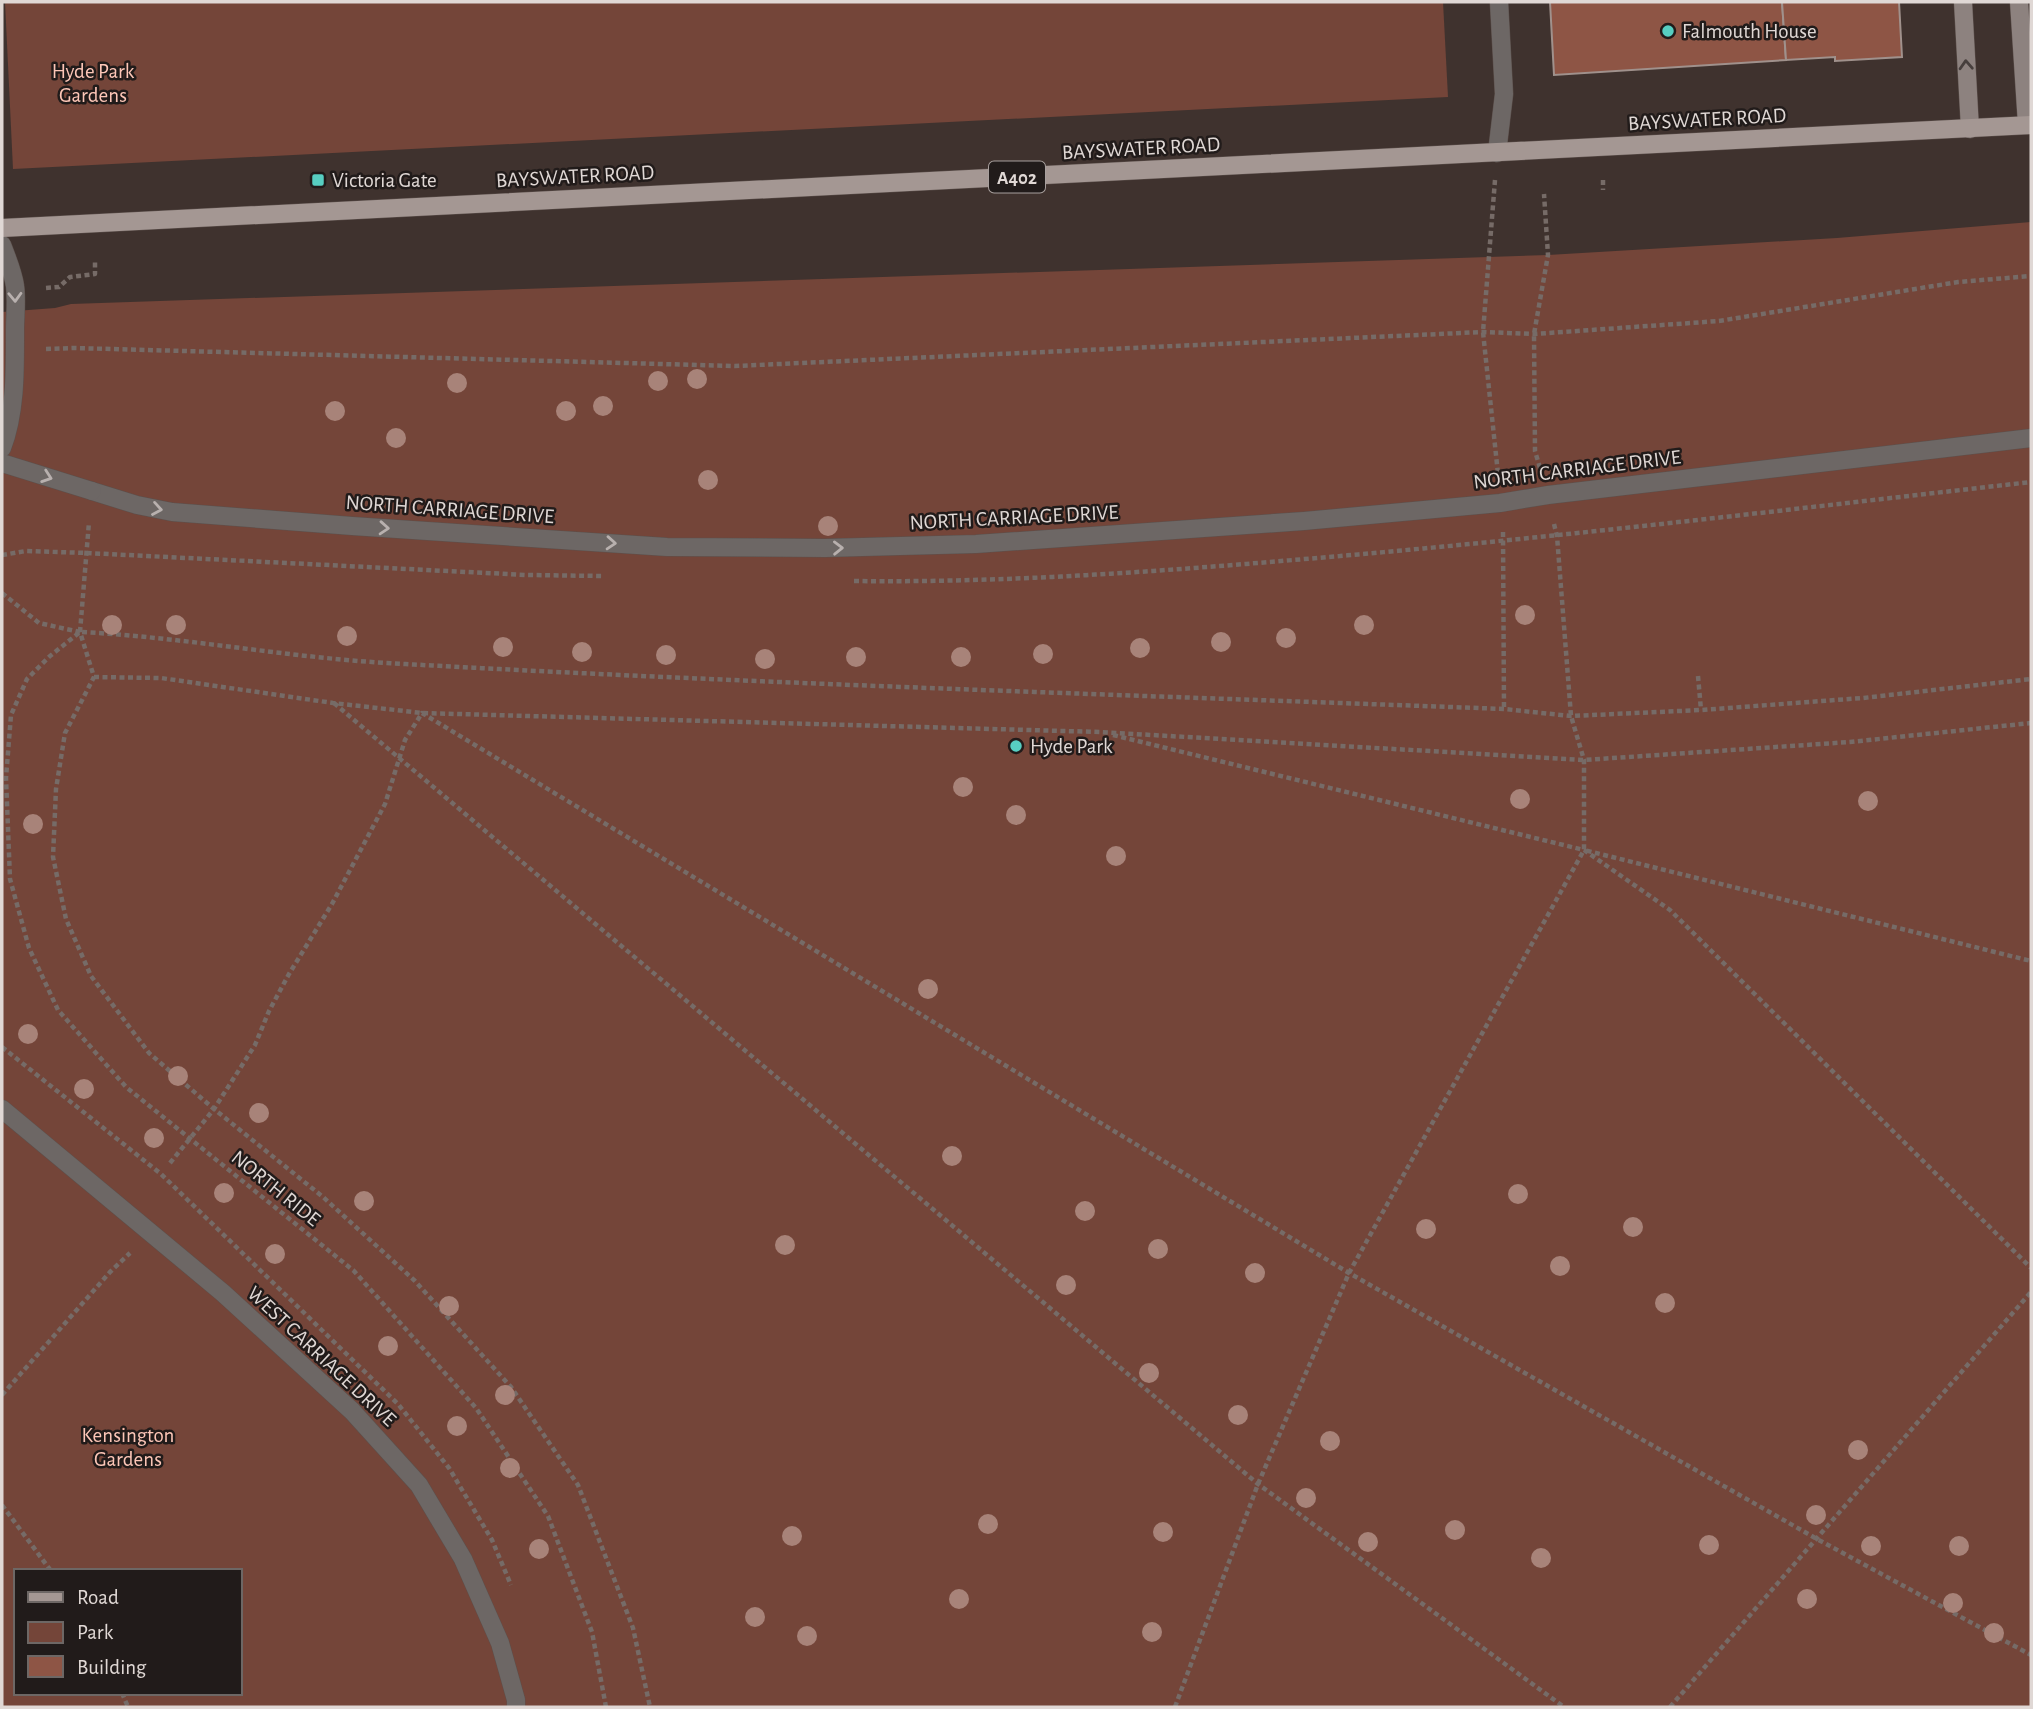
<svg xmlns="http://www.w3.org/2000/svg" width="2033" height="1709" viewBox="0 0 2033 1709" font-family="'Alegreya Sans',sans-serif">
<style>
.green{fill:#744539;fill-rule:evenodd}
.building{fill:#8e5545;stroke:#a0918c;stroke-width:2}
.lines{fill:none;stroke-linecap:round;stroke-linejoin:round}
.lane-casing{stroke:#5c504c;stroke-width:19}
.street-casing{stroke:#5c504c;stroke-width:19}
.secondary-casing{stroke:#5c504c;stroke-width:19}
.primary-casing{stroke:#5c504c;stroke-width:19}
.path{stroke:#766b67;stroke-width:4.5;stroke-dasharray:5 3.5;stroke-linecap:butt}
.lane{stroke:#6d6765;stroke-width:18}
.street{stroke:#6d6765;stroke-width:18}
.secondary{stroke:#8d827f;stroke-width:18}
.primary{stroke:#a49793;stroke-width:18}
.tree{fill:#a88379}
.oneway{stroke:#473f3d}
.oneway2{stroke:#b8b0ae}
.poi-dot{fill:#57cec1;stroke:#211b1a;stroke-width:2.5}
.labels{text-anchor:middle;stroke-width:5;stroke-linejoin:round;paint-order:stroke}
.shield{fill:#211b1a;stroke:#a79f9d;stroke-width:2}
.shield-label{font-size:19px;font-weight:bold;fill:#e0d8d5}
.poi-label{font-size:21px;fill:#e0d8d5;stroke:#211b1a;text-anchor:start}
.park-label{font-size:21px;fill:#fdc6b7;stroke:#211b1a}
.street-label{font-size:21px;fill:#e0d8d5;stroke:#211b1a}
</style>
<rect width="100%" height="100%" fill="#3f322e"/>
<!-- green -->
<g class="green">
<polygon points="5,2 1443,2 1448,97 13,169"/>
<path d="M2031,222v1485h-2029v-1395l53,-4 16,-4 1477,-49 289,-17zM16,1571h224v122h-224z"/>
</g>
<!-- building -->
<g class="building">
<polygon points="1550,2 1782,2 1786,60 1554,75"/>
<polygon points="1782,2 1899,2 1902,57 1835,61 1835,57 1786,60"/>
</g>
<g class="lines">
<!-- lane casing -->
<g class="lane-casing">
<polyline id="lane" points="92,491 137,505 172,512 352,526 667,547 825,548 976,544 1304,521 1500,503 1548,495 2031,438"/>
</g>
<!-- street casing -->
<g class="street-casing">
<g id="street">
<polyline points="1497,153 1504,94 1499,2"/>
<path d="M2,245c5,13 11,27 13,41 2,15 0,30 0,44 0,38 1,82 -13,118"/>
<polyline points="2,463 92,491"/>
<polyline points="2,1109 223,1293 352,1411 419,1485 463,1559 500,1643 516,1700 516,1707"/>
</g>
</g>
<!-- secondary casing -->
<g class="secondary-casing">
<g id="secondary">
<polyline points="1963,2 1970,129"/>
<polyline points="2019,2 2027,125"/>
</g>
</g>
<!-- primary casing -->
<g class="primary-casing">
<polyline id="primary" points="2,228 2031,125"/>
</g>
<!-- path -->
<g class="path">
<polyline points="1495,180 1483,332 1498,474"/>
<polyline points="1603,180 1603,190"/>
<polyline points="46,288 59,287 70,277 95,274 95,259"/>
<polyline points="46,349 74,348 735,366 1483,332 1534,334 1719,321 1958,282 2031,276"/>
<polyline points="1540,468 1535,451 1534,334 1548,255 1544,194"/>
<polyline points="1554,524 1557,536 1571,716 1584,760 1584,850 2031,961"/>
<polyline points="1503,532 1504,709"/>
<polyline points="2,555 26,551 87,553 527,575 604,576"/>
<path d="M854,581c163,2 324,-11 486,-25 231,-20 461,-48 691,-74"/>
<polyline points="2,593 39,623 80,632 94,677 65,733 56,789 53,857 66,919 91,976 149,1053 214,1109 323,1197 415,1281 511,1387 578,1485 633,1628 650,1707"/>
<polyline points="80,632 89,522"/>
<polyline points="1698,676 1701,710"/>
<polyline points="94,677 161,678 333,703 422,713 1100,732 1584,760 1850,742 2031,723"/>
<polyline points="334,703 1258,1484 1564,1707"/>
<polyline points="1113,735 1584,850 1670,910 2031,1268"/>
<polyline points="2,1047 161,1174 398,1404 449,1468 492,1540 511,1585"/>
<polyline points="170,1163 214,1109 255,1045 269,1011 289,974 332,904 385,804 405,740 422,713 1349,1273 1817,1539 2031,1655"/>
<polyline points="2,1395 110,1272 130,1253"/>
<polyline points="2,1505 51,1571"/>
<polyline points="122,1693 128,1707"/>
<path d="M606,1707l-14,-75 -44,-116 -72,-108 -122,-137 -228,-184 -68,-77 -29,-62 -19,-69 -4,-101 5,-63 16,-36 23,-23 30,-24c103,5 204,25 307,31 372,21 745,32 1117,46l67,7 130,-6 162,-12 168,-19"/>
<polyline points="1175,1707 1258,1484 1349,1273 1584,850"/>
<polyline points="1670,1707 2031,1292"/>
</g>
<!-- lane -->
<use href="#lane" class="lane"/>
<!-- street -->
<use href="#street" class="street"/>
<!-- secondary -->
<use href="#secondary" class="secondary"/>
<!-- primary -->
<use href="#primary" class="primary"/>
</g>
<!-- trees -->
<g class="tree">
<circle cx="697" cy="379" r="10"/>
<circle cx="658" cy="381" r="10"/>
<circle cx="457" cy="383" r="10"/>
<circle cx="603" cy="406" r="10"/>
<circle cx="335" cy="411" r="10"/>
<circle cx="566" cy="411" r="10"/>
<circle cx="396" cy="438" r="10"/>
<circle cx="708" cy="480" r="10"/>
<circle cx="828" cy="526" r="10"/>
<circle cx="1525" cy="615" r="10"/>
<circle cx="112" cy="625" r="10"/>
<circle cx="176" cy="625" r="10"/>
<circle cx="1364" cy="625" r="10"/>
<circle cx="347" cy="636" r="10"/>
<circle cx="1286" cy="638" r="10"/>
<circle cx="1221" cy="642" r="10"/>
<circle cx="503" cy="647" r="10"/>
<circle cx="1140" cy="648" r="10"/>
<circle cx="582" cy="652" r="10"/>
<circle cx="1043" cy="654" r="10"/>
<circle cx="666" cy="655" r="10"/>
<circle cx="856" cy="657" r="10"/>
<circle cx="961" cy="657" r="10"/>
<circle cx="765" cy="659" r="10"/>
<circle cx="963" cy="787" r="10"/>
<circle cx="1520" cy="799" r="10"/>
<circle cx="1868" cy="801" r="10"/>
<circle cx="1016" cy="815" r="10"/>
<circle cx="33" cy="824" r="10"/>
<circle cx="1116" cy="856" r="10"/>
<circle cx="928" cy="989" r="10"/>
<circle cx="28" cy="1034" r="10"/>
<circle cx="178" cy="1076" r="10"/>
<circle cx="84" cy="1089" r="10"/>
<circle cx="259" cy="1113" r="10"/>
<circle cx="154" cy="1138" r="10"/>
<circle cx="952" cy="1156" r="10"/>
<circle cx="224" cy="1193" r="10"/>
<circle cx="1518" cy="1194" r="10"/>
<circle cx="364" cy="1201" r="10"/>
<circle cx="1085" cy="1211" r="10"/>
<circle cx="1633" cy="1227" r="10"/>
<circle cx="1426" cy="1229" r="10"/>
<circle cx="785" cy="1245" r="10"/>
<circle cx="1158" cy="1249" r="10"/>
<circle cx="275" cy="1254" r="10"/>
<circle cx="1560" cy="1266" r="10"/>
<circle cx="1255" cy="1273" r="10"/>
<circle cx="1066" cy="1285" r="10"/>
<circle cx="1665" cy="1303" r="10"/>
<circle cx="449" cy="1306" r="10"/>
<circle cx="388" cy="1346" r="10"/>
<circle cx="1149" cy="1373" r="10"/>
<circle cx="505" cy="1395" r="10"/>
<circle cx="1238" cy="1415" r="10"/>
<circle cx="457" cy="1426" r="10"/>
<circle cx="1330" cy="1441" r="10"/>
<circle cx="1858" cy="1450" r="10"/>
<circle cx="510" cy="1468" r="10"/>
<circle cx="1306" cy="1498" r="10"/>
<circle cx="1816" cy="1515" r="10"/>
<circle cx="988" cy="1524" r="10"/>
<circle cx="1455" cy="1530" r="10"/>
<circle cx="1163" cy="1532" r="10"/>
<circle cx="792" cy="1536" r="10"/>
<circle cx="1368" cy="1542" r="10"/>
<circle cx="1709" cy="1545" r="10"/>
<circle cx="1871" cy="1546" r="10"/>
<circle cx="1959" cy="1546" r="10"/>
<circle cx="539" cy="1549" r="10"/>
<circle cx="1541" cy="1558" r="10"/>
<circle cx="959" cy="1599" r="10"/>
<circle cx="1807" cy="1599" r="10"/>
<circle cx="1953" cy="1603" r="10"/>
<circle cx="755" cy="1617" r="10"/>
<circle cx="1152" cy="1632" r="10"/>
<circle cx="1994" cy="1633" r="10"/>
<circle cx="807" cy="1636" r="10"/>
</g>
<!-- one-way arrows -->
<defs><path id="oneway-chevron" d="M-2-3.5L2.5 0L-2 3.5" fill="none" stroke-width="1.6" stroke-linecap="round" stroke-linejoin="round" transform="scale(1.75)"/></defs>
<use class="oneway" href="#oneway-chevron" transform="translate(1966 65) rotate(-93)"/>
<g class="oneway2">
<use href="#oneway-chevron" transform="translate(15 297) rotate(88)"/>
<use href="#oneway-chevron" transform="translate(47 477) rotate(19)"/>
<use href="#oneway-chevron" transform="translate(157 509) rotate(10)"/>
<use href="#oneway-chevron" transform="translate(384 528) rotate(4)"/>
<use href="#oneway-chevron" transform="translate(611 543) rotate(4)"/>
<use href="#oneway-chevron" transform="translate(838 548) rotate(-1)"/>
</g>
<!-- markers -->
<g class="poi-dot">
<circle cx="1668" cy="31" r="7"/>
<rect x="311" y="173" width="14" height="14" rx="3.5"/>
<circle cx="1016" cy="746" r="7"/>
</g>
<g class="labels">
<!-- shield labels -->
<rect class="shield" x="989" y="161.5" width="56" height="31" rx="5"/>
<g class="shield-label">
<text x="1017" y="184">A402</text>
</g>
<!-- poi labels -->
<g class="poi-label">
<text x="1682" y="38">Falmouth House</text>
<text x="332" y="187">Victoria Gate</text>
<text x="1030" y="753">Hyde Park</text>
</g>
<!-- park labels -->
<g class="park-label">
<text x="93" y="78">Hyde Park<tspan x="93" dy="24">Gardens</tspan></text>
<text x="128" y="1442">Kensington<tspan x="128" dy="24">Gardens</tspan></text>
</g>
<!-- street labels -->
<g class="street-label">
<text transform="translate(1707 119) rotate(-3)" y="7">BAYSWATER ROAD</text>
<text transform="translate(1141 148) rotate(-3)" y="7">BAYSWATER ROAD</text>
<text transform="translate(575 176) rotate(-3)" y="7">BAYSWATER ROAD</text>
<text transform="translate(1577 469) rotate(-7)" y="7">NORTH CARRIAGE DRIVE</text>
<text transform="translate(450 509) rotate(4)" y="7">NORTH CARRIAGE DRIVE</text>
<text transform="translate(1014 517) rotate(-3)" y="7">NORTH CARRIAGE DRIVE</text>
<text transform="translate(276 1188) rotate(39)" y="7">NORTH RIDE</text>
<text transform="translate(322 1356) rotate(43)" y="7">WEST CARRIAGE DRIVE</text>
</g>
</g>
<!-- border -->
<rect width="2033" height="1709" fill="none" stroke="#e0d8d5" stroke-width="7"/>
<!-- legend -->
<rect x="14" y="1569" width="228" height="126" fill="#211b1a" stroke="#6d6765" stroke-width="2"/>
<rect x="28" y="1592" width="35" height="10" fill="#a49793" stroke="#6d6765" stroke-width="2"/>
<text x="77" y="1604" font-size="21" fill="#e0d8d5">Road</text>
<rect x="28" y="1622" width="35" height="21" fill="#744539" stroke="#6d6765" stroke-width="2"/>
<text x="77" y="1639" font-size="21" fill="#e0d8d5">Park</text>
<rect x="28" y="1656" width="35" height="21" fill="#8e5545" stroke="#6d6765" stroke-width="2"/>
<text x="77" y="1674" font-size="21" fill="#e0d8d5">Building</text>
</svg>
